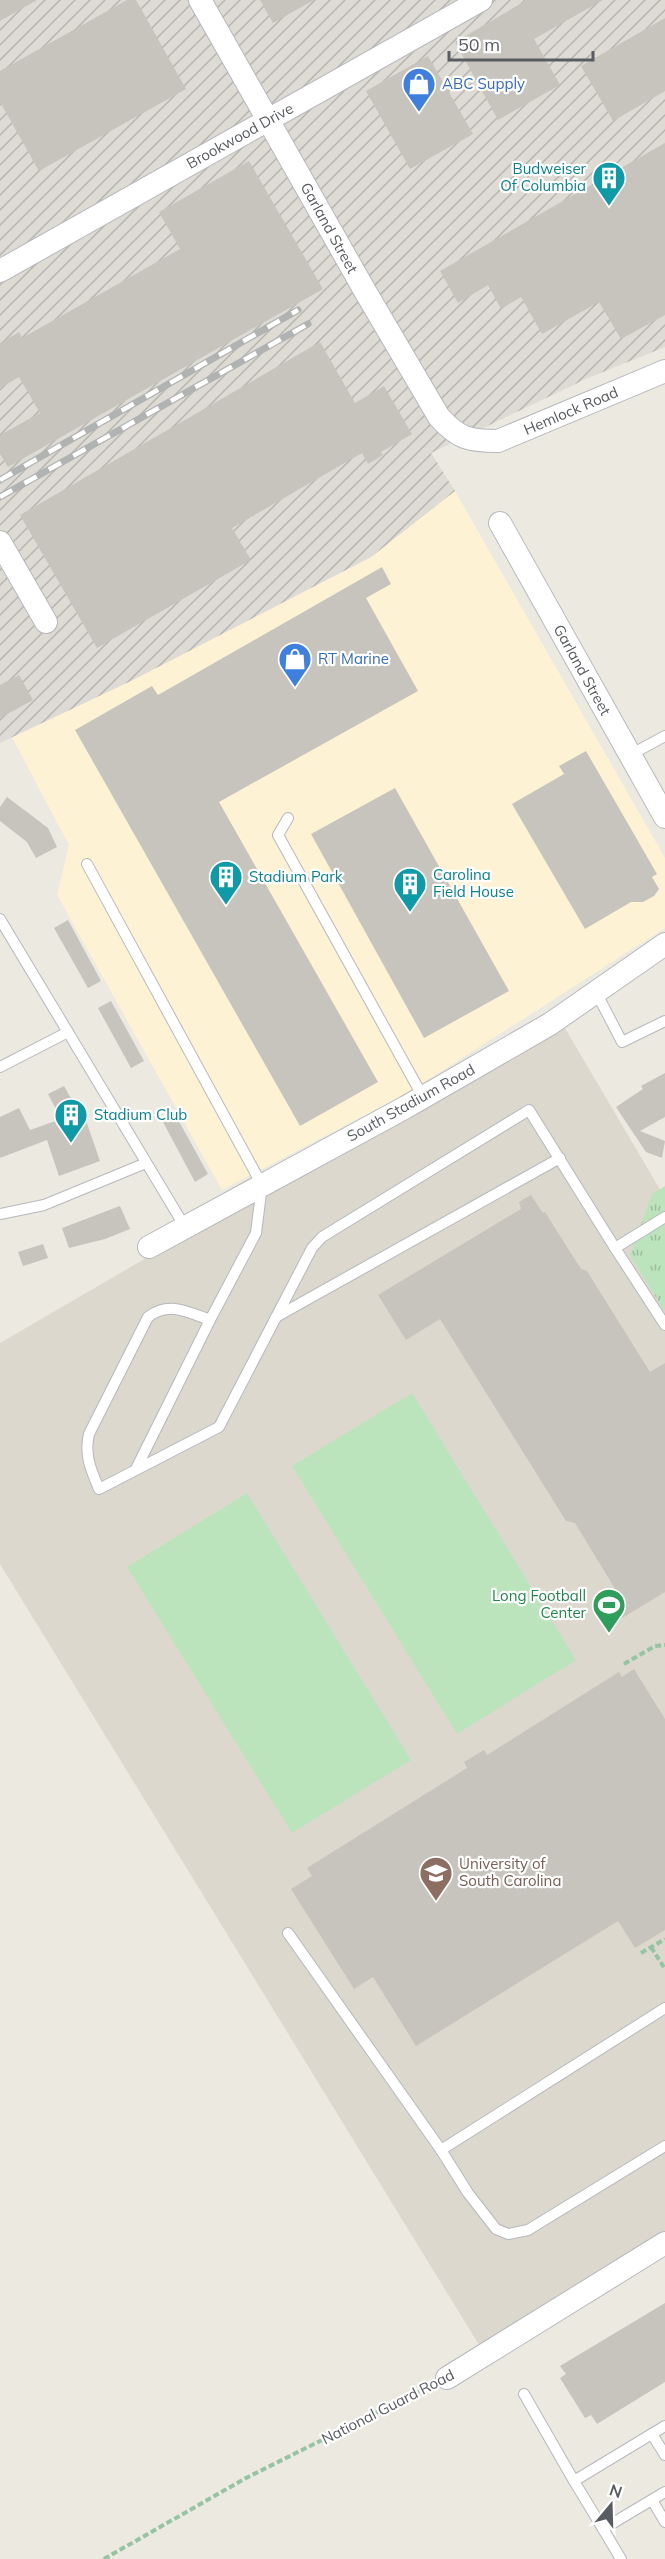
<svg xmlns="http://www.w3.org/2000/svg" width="665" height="2559" viewBox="0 0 665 2559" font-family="Mulish,sans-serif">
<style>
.commercial{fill:#fdf3d4}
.industrial{fill:url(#industrial-furrows)}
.education{fill:#dcd8ce}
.grass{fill:url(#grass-tufts)}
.pitch{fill:#bce4bc}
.building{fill:#c6c4bd}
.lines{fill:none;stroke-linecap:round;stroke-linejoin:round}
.service-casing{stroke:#b6b8bd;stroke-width:12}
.minor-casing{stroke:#b6b8bd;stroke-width:24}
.path{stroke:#95c4a2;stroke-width:4;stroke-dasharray:6 3;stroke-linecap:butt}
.service{stroke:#fff;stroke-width:10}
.minor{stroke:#fff;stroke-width:22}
.rail-casing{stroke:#b1b2b2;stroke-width:7}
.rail{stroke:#fff;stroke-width:4.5;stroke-dasharray:14;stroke-linecap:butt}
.labels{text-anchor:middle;stroke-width:4.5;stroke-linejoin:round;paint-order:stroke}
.shop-label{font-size:15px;fill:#366cbe;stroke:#fff;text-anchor:start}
.street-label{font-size:15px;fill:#595c61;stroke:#fff}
.culture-label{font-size:15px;fill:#0d838f;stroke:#fff;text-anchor:start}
.leisure-label{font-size:15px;fill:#27864d;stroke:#fff;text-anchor:end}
.education-label{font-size:15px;fill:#785e54;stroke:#fff;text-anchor:start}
</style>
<defs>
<pattern id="industrial-furrows" width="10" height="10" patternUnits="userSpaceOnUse" patternTransform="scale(1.5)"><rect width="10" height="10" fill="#dddbd4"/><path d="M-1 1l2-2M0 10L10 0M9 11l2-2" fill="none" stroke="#b6b5af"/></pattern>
<pattern id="grass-tufts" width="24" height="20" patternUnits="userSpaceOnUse" patternTransform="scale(1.5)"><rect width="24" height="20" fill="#bce4bc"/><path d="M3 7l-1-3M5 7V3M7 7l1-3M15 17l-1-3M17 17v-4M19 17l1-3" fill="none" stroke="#9cbc9c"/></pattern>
</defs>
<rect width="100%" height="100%" fill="#ece9e0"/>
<!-- commercial -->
<polygon class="commercial" points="455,491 665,858 665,928 409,1092 222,1190 57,895 69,845 12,737 133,680 371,557"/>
<!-- industrial -->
<polygon class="industrial" points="0,0 665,0 665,347 588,378 431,453 455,491 371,557 133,680 0,743"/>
<!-- education -->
<polygon class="education" points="559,1018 665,1198 665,2240 484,2353 0,1564 0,1343"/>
<!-- grass -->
<polygon class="grass" points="665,1186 665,1312 630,1255 652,1194"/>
<!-- pitch -->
<g class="pitch">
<polygon points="412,1393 576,1660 457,1734 292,1466"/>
<polygon points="247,1493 411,1760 292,1833 127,1567"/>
</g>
<!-- building -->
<g class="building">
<polygon points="0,0 37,0 0,21"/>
<polygon points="127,0 136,0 186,89 39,171 0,102 0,71"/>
<polygon points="260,0 314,0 273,23"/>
<polygon points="527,0 603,0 534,39 560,85 498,120 455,42"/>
<polygon points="665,18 665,91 613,121 581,66"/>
<polygon points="428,56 473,134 410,169 366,91"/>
<polygon points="665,143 665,315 621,339 599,302 542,334 521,297 501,309 488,285 458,303 440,271"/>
<polygon points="249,161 323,289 8,467 0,454 0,435 40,413 19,377 0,388 0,343 19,332 22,338 180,249 159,212"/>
<polygon points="320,342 355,403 384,386 412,434 381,452 383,455 368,464 362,453 232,528 251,560 97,648 20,515"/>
<polygon points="382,567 391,584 366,598 418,691 219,802 378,1082 300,1126 75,730 152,686 158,695"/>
<polygon points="19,675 33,700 0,718 0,685"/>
<polygon points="586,751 657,874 652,877 659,889 654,896 643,902 631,902 585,929 512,804 564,774 559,766"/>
<polygon points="395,788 509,991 424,1038 311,834"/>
<polygon points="7,797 48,828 57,847 36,858 27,842 0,821 0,807"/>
<polygon points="68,920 101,981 88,988 54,928"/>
<polygon points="111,1001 144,1061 131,1068 98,1008"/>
<polygon points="665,1073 665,1117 640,1131 665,1141 662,1158 646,1152 616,1107 643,1089 641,1086"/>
<polygon points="64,1086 79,1113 83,1112 100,1161 59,1176 47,1140 0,1158 0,1117 19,1108 30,1130 61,1119 48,1094"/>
<polygon points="176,1116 208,1174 195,1182 163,1122"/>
<polygon points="531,1195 543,1213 545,1212 581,1269 587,1271 650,1372 665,1363 665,1592 604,1629 610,1603 620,1597 575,1523 566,1521 440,1319 406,1340 378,1295 521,1209 519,1202"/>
<polygon points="120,1206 130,1229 105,1239 69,1248 62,1228"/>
<polygon points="43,1244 48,1258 23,1266 18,1252"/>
<polygon points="634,1669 665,1719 665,1930 635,1948 618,1921 416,2046 373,1977 354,1989 291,1889 312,1876 307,1868 467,1768 464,1762 484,1750 487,1755 619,1672 622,1677"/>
<polygon points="665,2303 665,2382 597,2424 591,2415 585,2418 560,2378 566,2374 560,2366"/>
</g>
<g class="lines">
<!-- service casing -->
<g class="service-casing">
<g id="service">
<polyline points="630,755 665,736"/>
<polyline points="288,818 278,835 423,1097"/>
<polyline points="87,864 262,1185 256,1233 210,1320"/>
<polyline points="0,919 185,1227"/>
<polyline points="596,992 622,1042 665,1021"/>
<polyline points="0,1067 68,1032"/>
<polyline points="0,1214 44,1205 146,1163"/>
<polyline points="665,1217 615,1248 665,1325"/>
<polyline points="276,1317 560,1158"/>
<path d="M136,1469l74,-149c-22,-8 -41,-19 -62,-3l-59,117c-5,21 2,36 10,55l120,-62 93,-179 10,-11 207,-127 86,138"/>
<polyline points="288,1933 441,2150 468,2193 496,2229 508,2234 528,2230 665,2146"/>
<polyline points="441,2150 665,2008"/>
<polyline points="524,2394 574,2481"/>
<polyline points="652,2434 665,2455"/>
<polyline points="652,2500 665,2522"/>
<polyline points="603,2529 574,2481 665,2426"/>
<polyline points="621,2559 603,2529 665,2492"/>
</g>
</g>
<!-- minor casing -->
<g class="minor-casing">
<g id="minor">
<path d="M200,0l165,291 74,126c20,22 30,24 59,24l167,-70"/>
<polyline points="0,271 481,0"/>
<polyline points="500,523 665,817"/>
<polyline points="0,542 46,622"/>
<polyline points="149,1247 406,1107 550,1024 665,944"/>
<polyline points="447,2378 665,2243"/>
</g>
</g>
<!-- path -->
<g class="path">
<polyline points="624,1664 655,1646 665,1645"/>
<polyline points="651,1947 665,1969"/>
<polyline points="641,1953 665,1939"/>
<polyline points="104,2559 246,2478 430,2386"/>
</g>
<!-- service -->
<use href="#service" class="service"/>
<!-- minor -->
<use href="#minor" class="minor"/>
<!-- rail casing -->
<g class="rail-casing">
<g id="rail">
<polyline points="0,480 298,310"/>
<polyline points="0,497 308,324"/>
</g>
</g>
<!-- rail -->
<use href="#rail" class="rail"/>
</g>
<!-- icons -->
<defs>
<g id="shop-pin" transform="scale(1.725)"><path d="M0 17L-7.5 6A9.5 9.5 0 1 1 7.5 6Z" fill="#3f7fe0" stroke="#fff"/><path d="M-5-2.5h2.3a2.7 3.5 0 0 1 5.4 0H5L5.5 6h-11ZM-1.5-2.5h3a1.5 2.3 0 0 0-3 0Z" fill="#fff"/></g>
<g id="building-pin" transform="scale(1.725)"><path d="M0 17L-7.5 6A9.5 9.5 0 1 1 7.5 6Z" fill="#0f9aa8" stroke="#fff"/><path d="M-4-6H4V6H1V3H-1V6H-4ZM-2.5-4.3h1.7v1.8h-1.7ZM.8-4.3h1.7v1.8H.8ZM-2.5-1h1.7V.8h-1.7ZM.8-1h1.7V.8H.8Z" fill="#fff"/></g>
<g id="stadium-pin" transform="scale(1.725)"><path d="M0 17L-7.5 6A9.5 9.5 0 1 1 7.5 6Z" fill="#2e9e5b" stroke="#fff"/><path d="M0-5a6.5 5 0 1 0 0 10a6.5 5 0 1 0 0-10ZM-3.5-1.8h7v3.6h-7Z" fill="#fff"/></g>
<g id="university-pin" transform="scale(1.725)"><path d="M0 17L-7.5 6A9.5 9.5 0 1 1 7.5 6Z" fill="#8d6e63" stroke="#fff"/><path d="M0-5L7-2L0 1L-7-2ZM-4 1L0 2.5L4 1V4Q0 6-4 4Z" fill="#fff"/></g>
</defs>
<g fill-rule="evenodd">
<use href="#shop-pin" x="419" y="84"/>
<use href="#building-pin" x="609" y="178"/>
<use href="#shop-pin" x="295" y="659"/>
<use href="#building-pin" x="226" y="877"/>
<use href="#building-pin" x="410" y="884"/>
<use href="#building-pin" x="71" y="1115"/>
<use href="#stadium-pin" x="609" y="1605"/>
<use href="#university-pin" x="436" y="1873"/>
</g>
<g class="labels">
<!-- shop labels -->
<g class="shop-label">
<text x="442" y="89">ABC Supply</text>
<text x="318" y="664">RT Marine</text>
</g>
<!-- street labels -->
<g class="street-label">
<text transform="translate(240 136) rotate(-29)" y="5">Brookwood Drive</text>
<text transform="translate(329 228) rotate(61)" y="5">Garland Street</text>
<text transform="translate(571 411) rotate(-23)" y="5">Hemlock Road</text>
<text transform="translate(582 670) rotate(61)" y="5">Garland Street</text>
<text transform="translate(411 1103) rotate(-29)" y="5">South Stadium Road</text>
<text transform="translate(388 2407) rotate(-27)" y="5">National Guard Road</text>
</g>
<!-- culture labels -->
<g class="culture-label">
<text x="586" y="174" text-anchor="end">Budweiser<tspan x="586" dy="17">Of Columbia</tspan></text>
<text x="433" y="880">Carolina<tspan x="433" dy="17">Field House</tspan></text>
<text x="249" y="882">Stadium Park</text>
<text x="94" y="1120">Stadium Club</text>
</g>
<!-- leisure labels -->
<g class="leisure-label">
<text x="586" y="1601">Long Football<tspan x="586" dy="17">Center</tspan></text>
</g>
<!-- education labels -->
<g class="education-label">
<text x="459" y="1869">University of<tspan x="459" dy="17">South Carolina</tspan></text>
</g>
</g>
<!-- north arrow -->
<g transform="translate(611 2505) rotate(19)" stroke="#ffffff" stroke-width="4.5" paint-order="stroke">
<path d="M0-4.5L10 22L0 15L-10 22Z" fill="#595c61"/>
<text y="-9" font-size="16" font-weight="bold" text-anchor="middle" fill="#595c61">N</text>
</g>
<!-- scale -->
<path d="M449 51v9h144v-9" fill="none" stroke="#595c61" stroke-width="3"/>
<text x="458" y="51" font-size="18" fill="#595c61" stroke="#ffffff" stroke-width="4.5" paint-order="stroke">50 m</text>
</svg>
